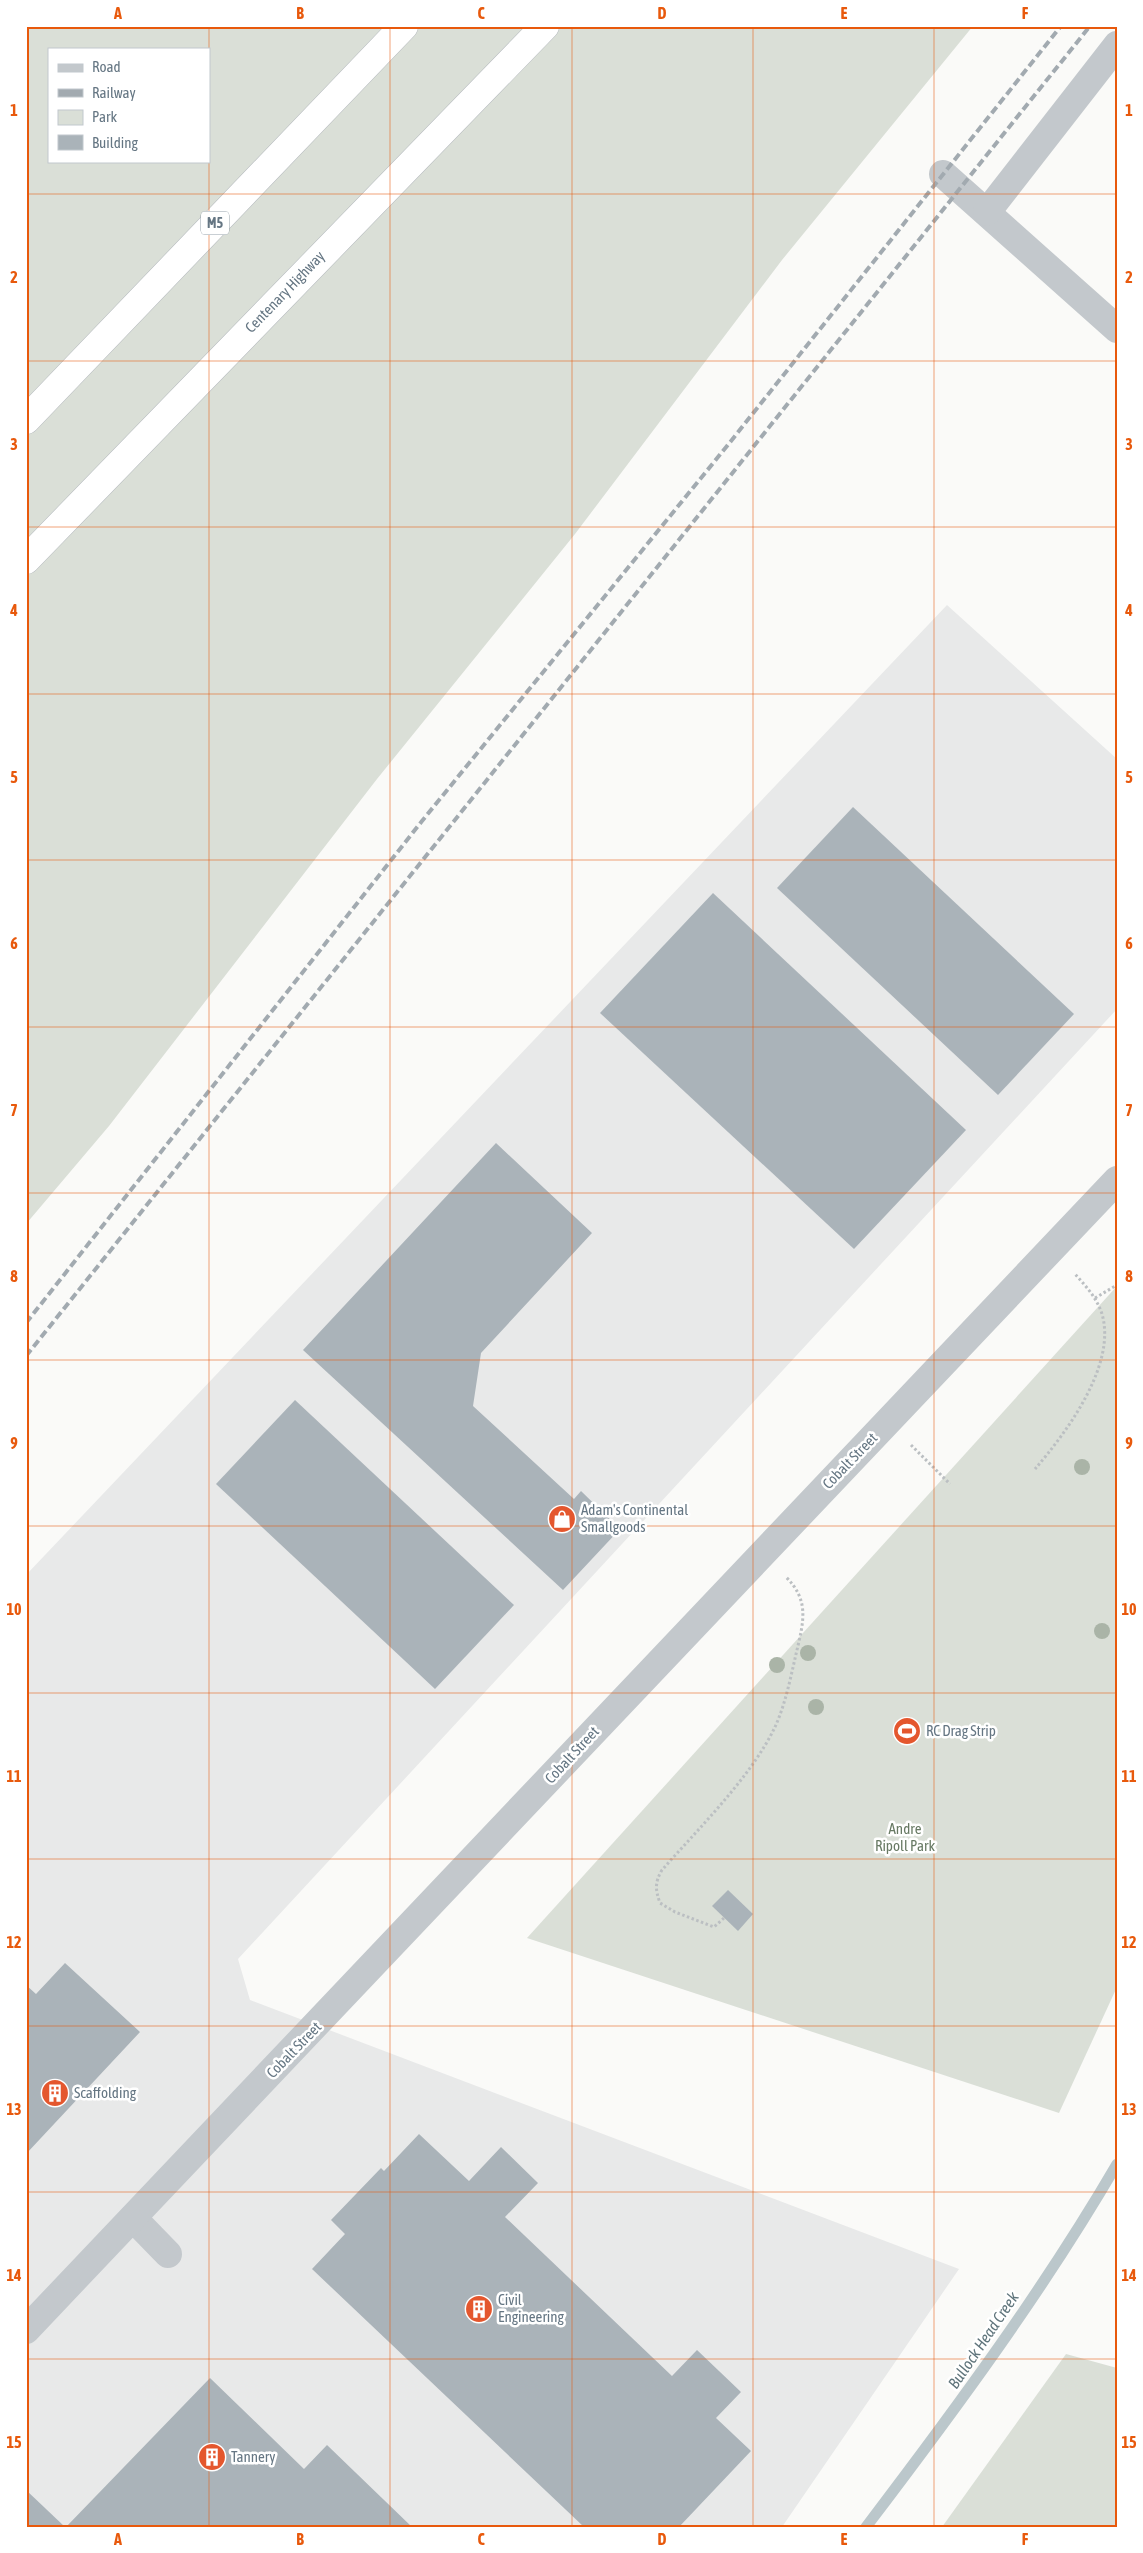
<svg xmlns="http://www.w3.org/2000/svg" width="1143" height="2553" viewBox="0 0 1143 2553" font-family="'Asap Condensed',sans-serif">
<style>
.built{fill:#e8e9e9}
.green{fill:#dadfd7;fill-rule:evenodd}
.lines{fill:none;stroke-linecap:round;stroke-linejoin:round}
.stream{stroke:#bbc7cb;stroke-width:11}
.building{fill:#aab3b9}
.highway-casing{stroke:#b4b9bd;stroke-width:29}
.path{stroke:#bbbfc2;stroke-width:3;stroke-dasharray:2.5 2.5;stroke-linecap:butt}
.minor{stroke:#c3c8cc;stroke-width:28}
.highway{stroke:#fff;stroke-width:28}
.rail{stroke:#a2aab0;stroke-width:4;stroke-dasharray:8 4;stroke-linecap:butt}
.tree{fill:#aab4a7}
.grid{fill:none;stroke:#e8590c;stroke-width:1;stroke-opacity:0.55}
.labels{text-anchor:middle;stroke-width:5;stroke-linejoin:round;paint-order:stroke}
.shield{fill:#fff;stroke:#939fa8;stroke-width:1}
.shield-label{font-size:14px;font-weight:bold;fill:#657683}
.street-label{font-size:15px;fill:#657683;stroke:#fff}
.poi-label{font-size:15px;fill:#657683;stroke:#fff;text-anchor:start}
.park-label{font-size:15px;fill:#687a64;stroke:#fff}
.water-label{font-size:16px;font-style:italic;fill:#60757c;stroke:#fff}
.neatline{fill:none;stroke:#e8590c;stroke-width:2}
.grid-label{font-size:16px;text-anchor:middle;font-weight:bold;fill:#e8590c}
</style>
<rect width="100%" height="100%" fill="#fafaf8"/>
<!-- built -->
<polygon class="built" points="947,605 1117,759 1117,1009 238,1959 250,2000 959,2269 782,2527 26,2527 26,1575"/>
<!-- green -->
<g class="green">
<path d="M26,26h947l-191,234 -207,274 -198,245 -268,347 -83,98zM49,49h160v112h-160z"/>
<polygon points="1117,1286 1117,1987 1059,2113 527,1938"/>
<polygon points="1066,2354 1117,2368 1117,2527 942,2527"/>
</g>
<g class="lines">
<!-- stream -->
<path class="stream" d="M866,2527c89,-117 177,-236 251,-363"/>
</g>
<!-- building -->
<g class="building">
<polygon points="853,807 1074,1014 998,1095 777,888"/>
<polygon points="713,893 966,1130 854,1249 600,1013"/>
<polygon points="496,1143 592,1233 481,1353 473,1406 574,1499 581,1491 620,1529 563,1590 303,1350"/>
<polygon points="295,1400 514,1605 435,1689 216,1484"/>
<polygon points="728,1890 753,1914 738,1931 712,1906"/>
<polygon points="65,1963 140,2032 26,2154 26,1985 36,1994"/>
<polygon points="419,2134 469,2181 501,2147 538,2183 505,2217 672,2376 697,2350 741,2392 716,2418 751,2451 679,2527 584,2527 312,2269 345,2234 331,2220 381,2168 384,2171"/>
<polygon points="210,2378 304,2469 327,2445 412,2527 66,2527"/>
<polygon points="26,2490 65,2527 26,2527"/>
</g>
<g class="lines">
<!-- highway casing -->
<g class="highway-casing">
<g id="highway">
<polyline points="26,420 404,26"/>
<polyline points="26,560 545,26"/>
</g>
</g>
<!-- path -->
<g class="path">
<polyline points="1095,1298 1117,1285"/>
<polyline points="911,1445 950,1484"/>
<path d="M1035,1469c31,-36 82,-104 67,-155 -5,-16 -17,-29 -28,-41"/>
<path d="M724,1918l-10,9 -39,-15 -15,-9c-5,-14 -5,-21 2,-33 37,-42 89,-93 113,-143 11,-24 16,-52 22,-77 7,-30 12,-50 -11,-73"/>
</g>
<!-- minor -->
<g class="minor">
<polyline points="943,174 1117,329"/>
<polyline points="987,212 1117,45"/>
<polyline points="133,2218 168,2254"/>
<polyline points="26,2330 1117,1180"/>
</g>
<!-- highway -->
<use href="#highway" class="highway"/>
<!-- rail -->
<g class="rail">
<polyline points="26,1323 422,821 727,446 1061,26"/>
<polyline points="26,1356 1090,26"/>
</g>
</g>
<!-- trees -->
<g class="tree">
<circle cx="1082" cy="1467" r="8"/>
<circle cx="1102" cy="1631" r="8"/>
<circle cx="808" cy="1653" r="8"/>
<circle cx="777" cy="1665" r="8"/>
<circle cx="816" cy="1707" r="8"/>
</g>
<!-- grid -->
<path class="grid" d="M209,26v2501M390,26v2501M572,26v2501M753,26v2501M934,26v2501M26,194h1091M26,361h1091M26,527h1091M26,694h1091M26,860h1091M26,1027h1091M26,1193h1091M26,1360h1091M26,1526h1091M26,1693h1091M26,1859h1091M26,2026h1091M26,2192h1091M26,2359h1091"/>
<!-- icons -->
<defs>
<g id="shop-disc" transform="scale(1.4375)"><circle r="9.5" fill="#e4572e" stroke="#fff"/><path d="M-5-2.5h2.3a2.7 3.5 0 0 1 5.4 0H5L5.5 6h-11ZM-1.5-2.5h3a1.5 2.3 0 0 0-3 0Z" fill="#fff"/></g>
<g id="stadium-disc" transform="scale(1.4375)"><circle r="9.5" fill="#e4572e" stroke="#fff"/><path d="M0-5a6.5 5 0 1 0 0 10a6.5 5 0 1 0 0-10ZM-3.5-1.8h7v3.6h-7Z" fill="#fff"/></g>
<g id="building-disc" transform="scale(1.4375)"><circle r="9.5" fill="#e4572e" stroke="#fff"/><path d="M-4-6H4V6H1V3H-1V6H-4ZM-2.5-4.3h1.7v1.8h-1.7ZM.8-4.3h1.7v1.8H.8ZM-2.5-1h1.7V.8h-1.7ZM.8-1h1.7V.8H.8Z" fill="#fff"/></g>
</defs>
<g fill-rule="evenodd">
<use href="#shop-disc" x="562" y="1519"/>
<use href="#stadium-disc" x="907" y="1731"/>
<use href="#building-disc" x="55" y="2093"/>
<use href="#building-disc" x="479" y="2309"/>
<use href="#building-disc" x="212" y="2457"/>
</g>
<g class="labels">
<!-- shield labels -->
<rect class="shield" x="201" y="211.5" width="28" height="23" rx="4"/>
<g class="shield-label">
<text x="215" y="228">M5</text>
</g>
<!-- street labels -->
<g class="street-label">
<text transform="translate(285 292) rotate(-46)" y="5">Centenary Highway</text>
<text transform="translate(850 1461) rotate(-46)" y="5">Cobalt Street</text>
<text transform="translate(572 1755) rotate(-47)" y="5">Cobalt Street</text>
<text transform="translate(294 2050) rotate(-46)" y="5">Cobalt Street</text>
</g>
<!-- poi labels -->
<g class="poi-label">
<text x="581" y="1515">Adam's Continental<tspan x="581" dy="17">Smallgoods</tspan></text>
<text x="926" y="1736">RC Drag Strip</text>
<text x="74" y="2098">Scaffolding</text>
<text x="498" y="2305">Civil<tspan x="498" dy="17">Engineering</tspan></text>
<text x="231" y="2462">Tannery</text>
</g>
<!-- park labels -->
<g class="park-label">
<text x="905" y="1834">Andre<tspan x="905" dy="17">Ripoll Park</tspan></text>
</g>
<!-- water labels -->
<g class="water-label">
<text transform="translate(983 2340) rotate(-56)" y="6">Bullock Head Creek</text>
</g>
</g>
<!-- border -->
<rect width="1143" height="2553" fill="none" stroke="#ffffff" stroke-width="55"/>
<!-- legend -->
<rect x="48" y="48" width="162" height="115" fill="#ffffff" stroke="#c1c8cd"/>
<rect x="58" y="64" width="25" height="8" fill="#c3c8cc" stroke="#c1c8cd"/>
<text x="92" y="72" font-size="15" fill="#657683">Road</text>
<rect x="58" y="89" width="25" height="8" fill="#a2aab0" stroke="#c1c8cd"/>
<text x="92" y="98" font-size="15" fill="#657683">Railway</text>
<rect x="58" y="110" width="25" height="15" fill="#dadfd7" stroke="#c1c8cd"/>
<text x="92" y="122" font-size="15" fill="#657683">Park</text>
<rect x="58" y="135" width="25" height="15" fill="#aab3b9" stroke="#c1c8cd"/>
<text x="92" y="148" font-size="15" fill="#657683">Building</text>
<rect x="28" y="28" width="1088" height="2498" class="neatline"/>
<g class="grid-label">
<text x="118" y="19">A</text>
<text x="300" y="19">B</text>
<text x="481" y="19">C</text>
<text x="662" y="19">D</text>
<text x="844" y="19">E</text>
<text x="1025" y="19">F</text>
<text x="14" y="116">1</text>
<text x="1129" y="116">1</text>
<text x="14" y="283">2</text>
<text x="1129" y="283">2</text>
<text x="14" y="450">3</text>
<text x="1129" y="450">3</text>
<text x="14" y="616">4</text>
<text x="1129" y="616">4</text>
<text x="14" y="783">5</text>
<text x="1129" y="783">5</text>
<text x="14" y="949">6</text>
<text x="1129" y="949">6</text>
<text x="14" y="1116">7</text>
<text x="1129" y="1116">7</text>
<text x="14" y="1282">8</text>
<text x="1129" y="1282">8</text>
<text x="14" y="1449">9</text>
<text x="1129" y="1449">9</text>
<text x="14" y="1615">10</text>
<text x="1129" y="1615">10</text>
<text x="14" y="1782">11</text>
<text x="1129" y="1782">11</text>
<text x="14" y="1948">12</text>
<text x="1129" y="1948">12</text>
<text x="14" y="2115">13</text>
<text x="1129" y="2115">13</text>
<text x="14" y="2281">14</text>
<text x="1129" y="2281">14</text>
<text x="14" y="2448">15</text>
<text x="1129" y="2448">15</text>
<text x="118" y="2545">A</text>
<text x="300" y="2545">B</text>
<text x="481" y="2545">C</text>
<text x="662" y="2545">D</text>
<text x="844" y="2545">E</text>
<text x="1025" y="2545">F</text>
</g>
</svg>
